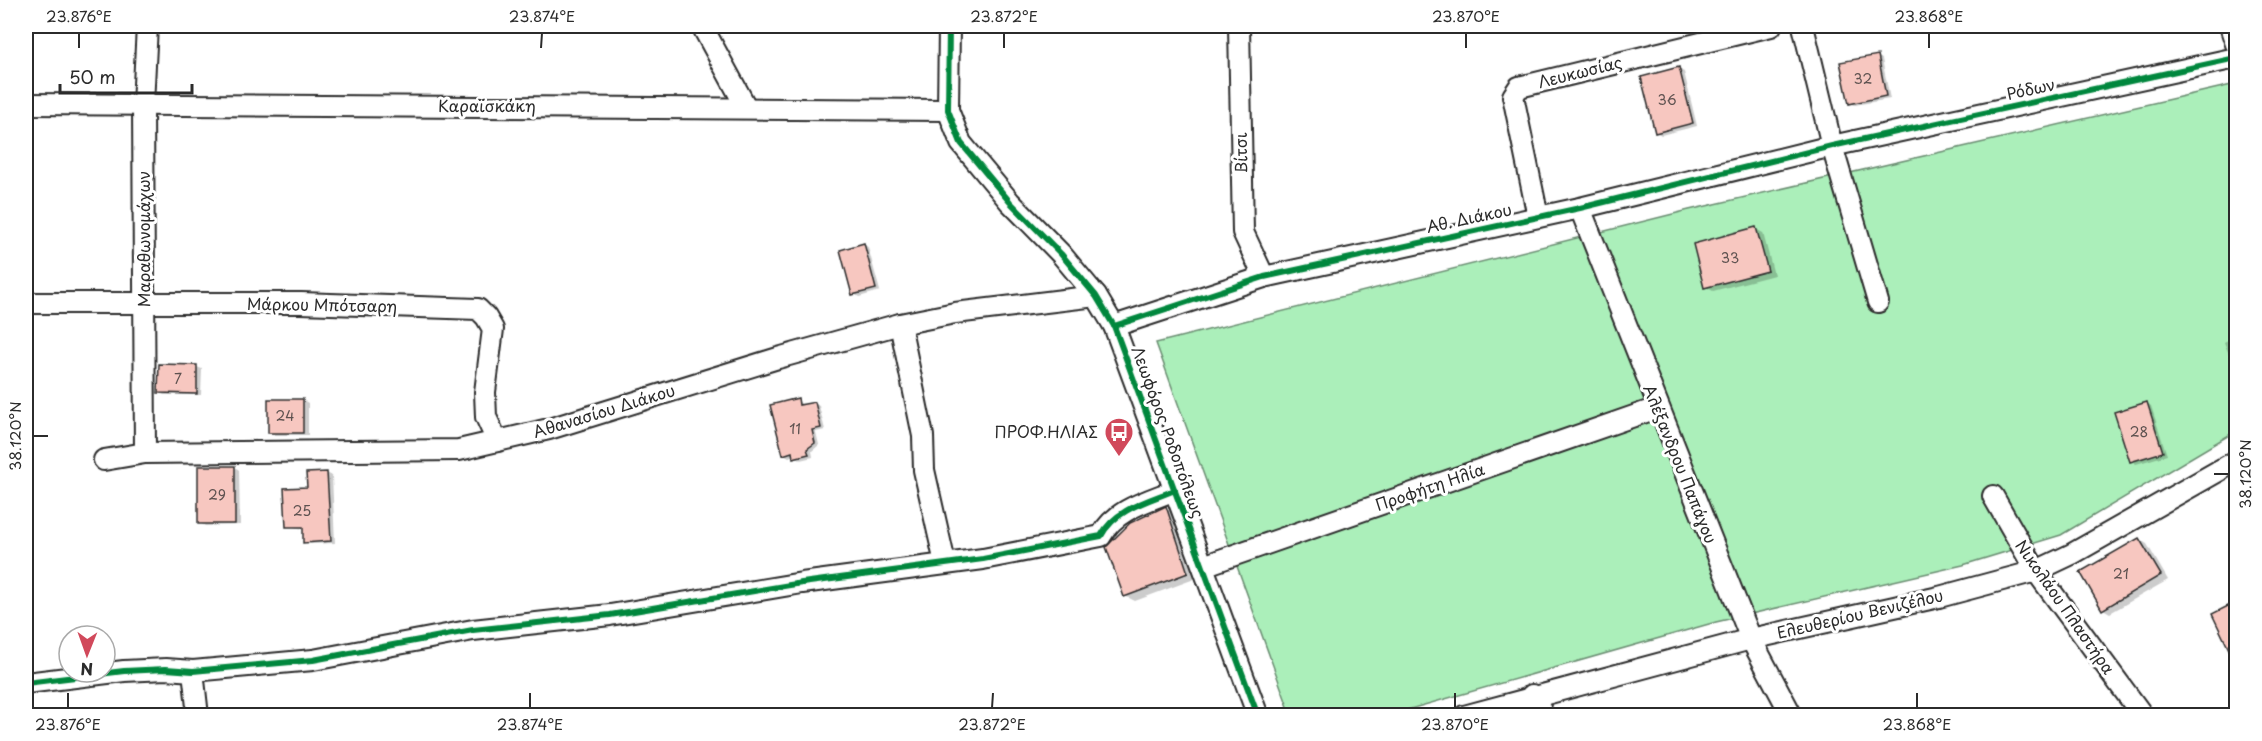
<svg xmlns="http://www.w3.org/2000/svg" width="2262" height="741" viewBox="0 0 2262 741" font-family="'Playpen Sans',sans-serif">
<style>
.green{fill:#abefba;stroke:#6b8d72;stroke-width:1.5}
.shadow{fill:#0003}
.building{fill:#f7c7c0;stroke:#2b2b2b;stroke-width:1.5}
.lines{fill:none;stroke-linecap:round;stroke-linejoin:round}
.minor-casing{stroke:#2b2b2b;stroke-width:24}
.minor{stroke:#fff;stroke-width:20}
.cycleway-casing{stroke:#fff;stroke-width:10}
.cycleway{stroke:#00873e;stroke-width:6}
.ticks{fill:none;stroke:#2b2b2b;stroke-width:2}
.labels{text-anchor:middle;stroke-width:6;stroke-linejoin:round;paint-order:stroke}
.number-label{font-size:14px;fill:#5e5250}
.street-label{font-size:16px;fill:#2b2b2b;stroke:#fff}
.poi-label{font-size:16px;fill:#2b2b2b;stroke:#fff;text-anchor:end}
.neatline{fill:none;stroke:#2b2b2b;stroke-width:2}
.ticks-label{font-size:15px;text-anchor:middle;fill:#2b2b2b}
</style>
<rect width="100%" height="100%" fill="#fff"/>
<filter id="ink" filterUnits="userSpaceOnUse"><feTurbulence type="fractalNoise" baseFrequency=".0167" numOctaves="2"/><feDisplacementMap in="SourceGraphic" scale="12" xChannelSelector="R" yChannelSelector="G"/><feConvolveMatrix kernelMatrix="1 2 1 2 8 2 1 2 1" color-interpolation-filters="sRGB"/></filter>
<g filter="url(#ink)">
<!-- green -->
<polygon class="green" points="2236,84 2236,431 2061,535 1963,565 1716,622 1389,715 1291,715 1156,343 1689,210"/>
<!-- shadow -->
<g class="shadow">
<polygon points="1877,56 1882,59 1890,99 1855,105 1850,103"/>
<polygon points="1679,69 1684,72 1697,126 1661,135 1656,132"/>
<polygon points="1756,229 1763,233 1774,275 1713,291 1706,287"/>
<polygon points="863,245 868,247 880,291 859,297 854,294"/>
<polygon points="2236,336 2236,372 2224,342"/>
<polygon points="160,366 197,367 202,369 201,395 164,395 160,393"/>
<polygon points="797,399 803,406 814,403 819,406 825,430 816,432 819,445 812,451 813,457 800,460 794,455 789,457 784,454"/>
<polygon points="303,400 308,403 308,435 274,435 269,432"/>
<polygon points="2147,403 2151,406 2167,455 2136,464 2132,461"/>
<polygon points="235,467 239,470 240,525 205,526 200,523"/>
<polygon points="327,473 332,476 335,543 310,544 305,542 304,529 288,526 308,489"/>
<polygon points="1166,508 1176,514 1197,578 1135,601 1125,596"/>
<polygon points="2139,539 2147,544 2168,580 2110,613 2103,609"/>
<polygon points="2236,604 2236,661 2214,615"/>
</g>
<!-- building -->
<g class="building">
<polygon points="1878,55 1886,96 1849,104 1840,62"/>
<polygon points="1679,67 1693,123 1655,133 1641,77"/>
<polygon points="1756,227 1768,271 1704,288 1693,244"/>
<polygon points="864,243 876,289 852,295 840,250"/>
<polygon points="159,364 197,365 197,394 158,393"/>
<polygon points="798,398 799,405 815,402 821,428 812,430 815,443 807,449 809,454 793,458 792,452 783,455 770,405"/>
<rect x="268" y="399" width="35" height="34"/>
<polygon points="2147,402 2163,452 2130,462 2114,412"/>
<rect x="198" y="466" width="37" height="58"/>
<polygon points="327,472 331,541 303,543 303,527 286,527 284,488 307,487 306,473"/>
<polygon points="1166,506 1188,573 1124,597 1106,547 1130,523"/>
<polygon points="2139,538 2161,575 2102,610 2080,572"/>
<polygon points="2236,602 2236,664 2212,614"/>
</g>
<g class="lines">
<!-- minor casing -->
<g class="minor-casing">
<g id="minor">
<polyline points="702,26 746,107"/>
<polyline points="949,26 948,110 961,143 1010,202 1061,254 1096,296 1114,326 1258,716"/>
<polyline points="1239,26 1243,232 1264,277"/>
<polyline points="1803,26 1832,146 1878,302"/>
<polyline points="2230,26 2236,44"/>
<polyline points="26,104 948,110"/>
<polyline points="1580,208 1751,639 1792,716"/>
<polyline points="1538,217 1513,96 1519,87 1771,26"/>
<polyline points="26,303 301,303 478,309 486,317 493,329 485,392 486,417 497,441"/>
<polyline points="900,324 923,436 924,470 945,563"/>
<polyline points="1114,326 1264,277 1580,208 1832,146 2236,58"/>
<polyline points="145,453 143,104 147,26"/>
<polyline points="104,460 145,453 459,450 549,429 778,358 900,324 955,313 1096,296"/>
<polyline points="1993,496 2036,571 2143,716"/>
<polyline points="1203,566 1657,408"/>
<polyline points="193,671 198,716"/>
<path d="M26,683l98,-12 42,-2 27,2 120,-11 160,-30 137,-15 192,-32 181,-24 118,-23c14,-27 47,-35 74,-46"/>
<polyline points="1532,695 1544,716"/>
<polyline points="1464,716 1751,639 1939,597 2036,571 2072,554 2236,461"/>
</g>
</g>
<!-- minor -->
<use href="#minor" class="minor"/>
<!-- cycleway casing -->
<g class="cycleway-casing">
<g id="cycleway">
<polyline points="949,26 948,110 961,143 1010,202 1061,254 1096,296 1114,326 1258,716"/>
<polyline points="1114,326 1264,277 1580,208 1832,146 2236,58"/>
<path d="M26,683l98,-12 42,-2 27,2 120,-11 160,-30 137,-15 192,-32 181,-24 118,-23c14,-27 47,-35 74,-46"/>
</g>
</g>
<!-- cycleway -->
<use href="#cycleway" class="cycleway"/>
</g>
</g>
<!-- ticks -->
<path class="ticks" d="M79,48v-15M541,48l1,-15M1004,48v-15M1466,48v-15M1929,48v-15M33,436h15M2214,474h15M68,708v-15M530,708v-15M992,708l1,-15M1455,708v-15M1917,708v-15"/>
<!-- icons -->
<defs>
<g id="bus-pin" transform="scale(1.5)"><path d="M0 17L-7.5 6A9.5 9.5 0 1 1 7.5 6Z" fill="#d1495b" stroke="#fff"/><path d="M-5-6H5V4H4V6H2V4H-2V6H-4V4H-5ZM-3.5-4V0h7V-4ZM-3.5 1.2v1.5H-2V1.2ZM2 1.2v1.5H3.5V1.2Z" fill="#fff"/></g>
</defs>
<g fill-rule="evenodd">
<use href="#bus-pin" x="1119" y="432"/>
</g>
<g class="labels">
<!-- number labels -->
<g class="number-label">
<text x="1863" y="84">32</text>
<text x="1667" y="105">36</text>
<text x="1730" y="263">33</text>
<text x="178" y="384">7</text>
<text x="285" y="421">24</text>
<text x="795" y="434">11</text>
<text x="2139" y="437">28</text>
<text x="217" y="500">29</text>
<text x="302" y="516">25</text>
<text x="2121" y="579">21</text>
</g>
<!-- street labels -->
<g class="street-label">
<text transform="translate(1580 72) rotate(-14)" y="6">Λευκωσίας</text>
<text transform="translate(2031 89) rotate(-12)" y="6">Ρόδων</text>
<text x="487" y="112">Καραϊσκάκη</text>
<text transform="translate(1241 153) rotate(-91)" y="6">Βίτσι</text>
<text transform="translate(1469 218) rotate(-12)" y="6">Αθ. Διάκου</text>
<text transform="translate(144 239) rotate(-90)" y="6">Μαραθωνομάχων</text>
<text transform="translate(322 305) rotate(1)" y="6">Μάρκου Μπότσαρη</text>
<text transform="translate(604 411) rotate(-17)" y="6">Αθανασίου Διάκου</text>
<text transform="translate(1168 432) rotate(70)" y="6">Λεωφόρος Ροδοπόλεως</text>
<text transform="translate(1680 464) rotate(68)" y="6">Αλέξανδρου Παπάγου</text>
<text transform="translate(1430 487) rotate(-19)" y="6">Προφήτη Ηλία</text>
<text transform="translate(2065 607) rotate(55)" y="6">Νικολάου Πλαστήρα</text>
<text transform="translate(1860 614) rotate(-13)" y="6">Ελευθερίου Βενιζέλου</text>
</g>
<!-- poi labels -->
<g class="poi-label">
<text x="1098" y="438">ΠΡΟΦ.ΗΛΙΑΣ</text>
</g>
</g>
<!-- margin -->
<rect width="2262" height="741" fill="none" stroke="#fff" stroke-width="66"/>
<!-- north arrow -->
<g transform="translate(87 654) rotate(181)"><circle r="28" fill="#ffffff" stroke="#aaaaaa" stroke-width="1.5"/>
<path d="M0-4.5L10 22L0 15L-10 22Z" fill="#d1495b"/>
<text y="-9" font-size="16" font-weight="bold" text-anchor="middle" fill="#2b2b2b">N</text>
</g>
<!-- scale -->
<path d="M60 84v9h132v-9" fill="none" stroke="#2b2b2b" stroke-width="3"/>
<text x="69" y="84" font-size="18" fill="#2b2b2b" stroke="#ffffff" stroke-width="4.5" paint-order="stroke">50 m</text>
<rect x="33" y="33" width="2196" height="675" class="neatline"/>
<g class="ticks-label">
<text x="79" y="22">23.876°E</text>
<text x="542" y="22">23.874°E</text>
<text x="1004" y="22">23.872°E</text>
<text x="1466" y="22">23.870°E</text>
<text x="1929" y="22">23.868°E</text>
<text transform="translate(16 436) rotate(-90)" y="5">38.120°N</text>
<text transform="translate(2246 474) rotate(-90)" y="5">38.120°N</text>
<text x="68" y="730">23.876°E</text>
<text x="530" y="730">23.874°E</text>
<text x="992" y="730">23.872°E</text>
<text x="1455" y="730">23.870°E</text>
<text x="1917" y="730">23.868°E</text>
</g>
</svg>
